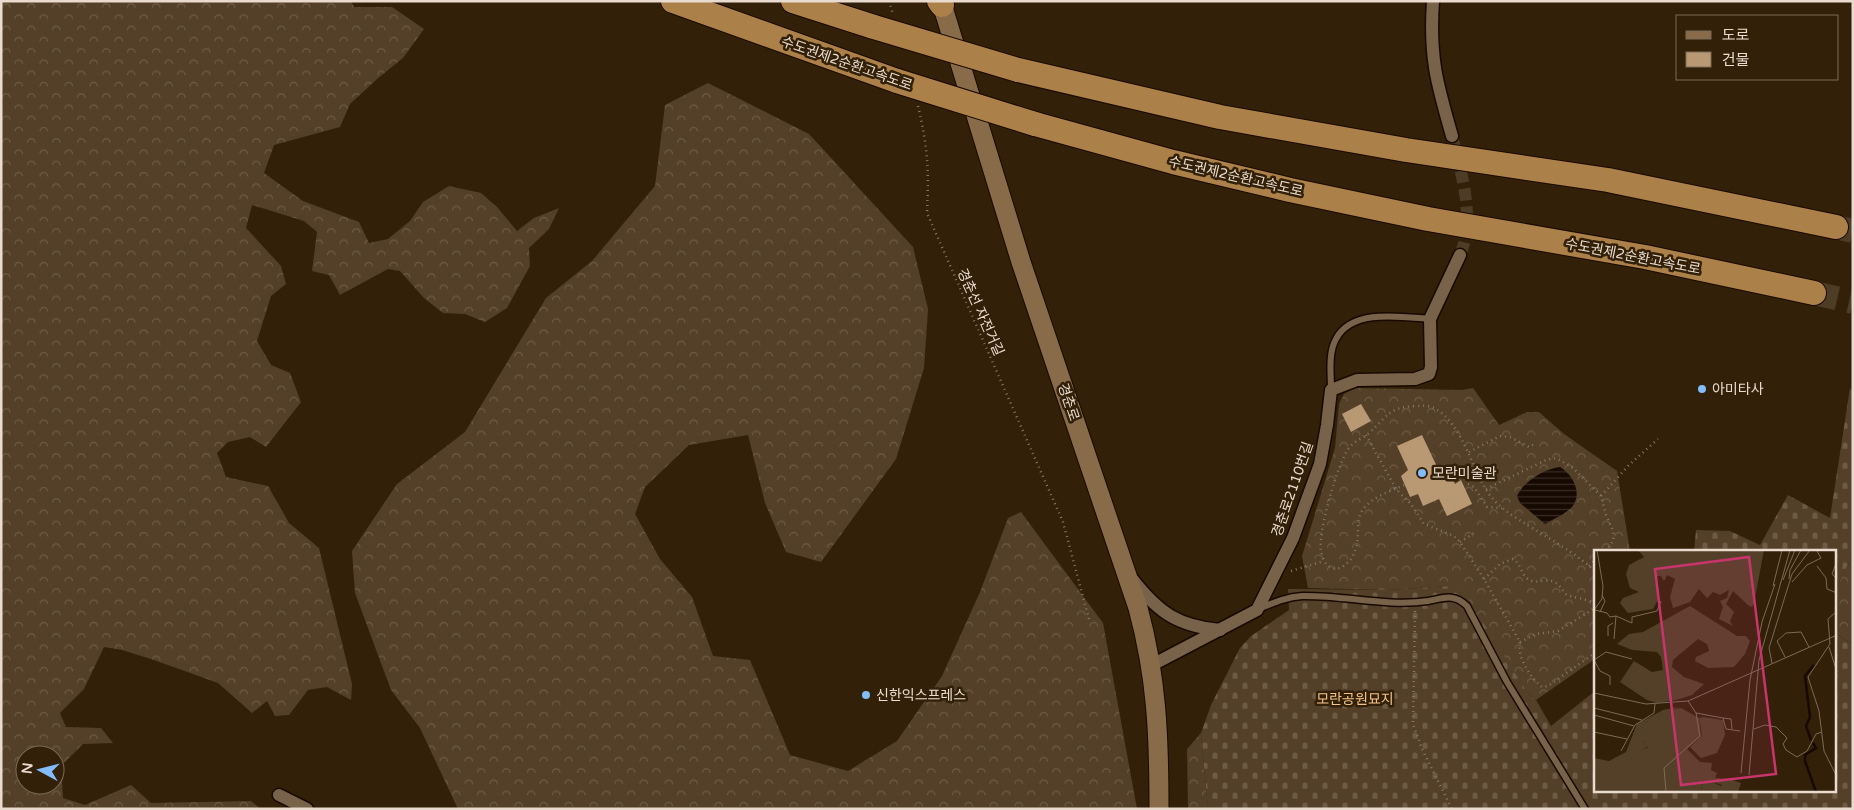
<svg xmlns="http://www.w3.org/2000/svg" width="1854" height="810" viewBox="0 0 1854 810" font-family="'Varela Round','Noto Sans KR',sans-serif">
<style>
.forest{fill:url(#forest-crowns);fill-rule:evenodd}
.cemetery{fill:url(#cemetery-stones)}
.water{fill:url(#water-rules)}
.building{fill:#b89974}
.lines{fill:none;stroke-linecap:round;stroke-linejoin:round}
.street-tunnel{stroke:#4d3c26;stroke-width:12;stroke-dasharray:12 6;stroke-linecap:butt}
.highway-tunnel{stroke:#4d3c26;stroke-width:24;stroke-dasharray:24 12;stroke-linecap:butt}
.lane-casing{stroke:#1a0900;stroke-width:9}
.street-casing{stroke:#1a0900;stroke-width:15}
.secondary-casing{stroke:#1a0900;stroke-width:21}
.highway-casing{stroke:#1a0900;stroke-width:26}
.path{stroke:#877764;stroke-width:2.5;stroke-dasharray:1 4;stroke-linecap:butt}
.lane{stroke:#78634a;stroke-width:6}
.street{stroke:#78634a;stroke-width:12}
.secondary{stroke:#886c4a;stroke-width:19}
.highway{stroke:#ac8049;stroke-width:24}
.highway-bridge-casing{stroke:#1a0900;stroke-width:26;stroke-linecap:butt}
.highway-bridge{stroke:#ac8049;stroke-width:24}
.poi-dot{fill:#82bcfa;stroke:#322008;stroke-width:2}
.labels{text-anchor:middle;stroke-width:5;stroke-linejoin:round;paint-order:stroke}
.street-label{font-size:14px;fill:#e9dcce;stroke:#322008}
.poi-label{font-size:14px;fill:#e9dcce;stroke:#322008;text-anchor:start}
.park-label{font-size:14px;fill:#f2c288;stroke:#322008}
.inset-river{fill:none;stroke:#160900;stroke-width:2.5}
.inset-road{fill:none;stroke:#7b6b57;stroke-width:1}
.view{fill:#c8356c;fill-opacity:0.15;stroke:#c8356c;stroke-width:2.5}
.inset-edge{fill:none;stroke:#e9dcce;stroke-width:2.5}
</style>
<defs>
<pattern id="forest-crowns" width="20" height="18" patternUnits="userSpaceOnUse" patternTransform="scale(1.25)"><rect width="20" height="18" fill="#544028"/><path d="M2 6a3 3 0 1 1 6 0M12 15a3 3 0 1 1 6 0" fill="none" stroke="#6d5b46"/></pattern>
<pattern id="cemetery-stones" width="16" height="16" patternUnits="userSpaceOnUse" patternTransform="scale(1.25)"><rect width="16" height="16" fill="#544028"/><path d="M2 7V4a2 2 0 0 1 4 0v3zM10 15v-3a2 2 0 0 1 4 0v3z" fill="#6d5b46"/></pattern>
<pattern id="water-rules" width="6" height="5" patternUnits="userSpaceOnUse" patternTransform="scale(1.25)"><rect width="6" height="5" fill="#160900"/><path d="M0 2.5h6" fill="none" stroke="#382c24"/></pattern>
</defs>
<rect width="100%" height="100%" fill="#322008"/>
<!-- forest -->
<g class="forest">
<path d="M1,1h350l3,6h38l32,22 -21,29 -26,21 -27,25 -10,23 -66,18 -10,28 39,28 56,21 10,21 19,-4 22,-18 13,-19 26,-16 32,7 16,14 20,24 17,-13 25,-10 -10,21 -20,19 1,18 -23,42 -22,14 -20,-8 -22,-1 -19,-15 -24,-27 -12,-2 -48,26 -11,-20 -17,-4 5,-39 -13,-11 -52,-16 -6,23 35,38 5,18 -15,12 -14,45 14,24 19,8 11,29 -35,45 -16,-10 -22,5 -11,11 9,24 42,9 21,37 30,25 33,136 -1,16 -24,-13 -19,3 -19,25 -14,1 -8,-15 -15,12 -34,-30 -64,-23 -32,-10 -18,-3 -20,42 -24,24 6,14 35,1 12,15 -30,1 -22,22 2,32 22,7 46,-20 20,18 100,-2 10,8h-260zM25,755h30v30h-30z"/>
<polygon points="708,83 809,134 913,247 928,309 924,368 896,459 821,562 786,552 765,503 748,435 689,445 645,487 635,514 660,559 692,597 713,656 750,660 790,755 848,771 897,741 942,676 980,592 1008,518 1021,512 1103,623 1137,809 458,809 420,728 391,690 355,593 352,551 397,484 465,432 546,298 592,261 655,186 665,105"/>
<polygon points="1355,388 1462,390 1473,388 1499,425 1527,412 1539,412 1564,434 1617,471 1630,551 1595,551 1595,659 1536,700 1528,694 1450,586 1386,590 1308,588 1302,556 1335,448 1339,404 1344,394"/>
<polygon points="1853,555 1853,645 1835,633 1835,590"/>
<polygon points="1201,733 1208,809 1188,809 1187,749"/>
</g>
<!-- cemetery -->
<g class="cemetery">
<polygon points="1850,388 1853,392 1853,555 1835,590 1835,551 1694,551 1696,530 1730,531 1760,545 1788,495 1830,518"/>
<polygon points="1450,586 1463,590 1528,694 1536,700 1551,726 1595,691 1595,791 1835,791 1835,633 1853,645 1853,809 1208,809 1201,733 1211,705 1240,648 1251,636 1289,610 1288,589 1386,590"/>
</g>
<!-- water -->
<path class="water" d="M1560,467c13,8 23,26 12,40 -6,7 -19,12 -27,17l-25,-21 -3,-7c7,-15 27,-27 43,-29z"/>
<!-- building -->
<g class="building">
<polygon points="1361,404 1371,421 1351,432 1342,414"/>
<polygon points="1422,435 1441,475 1449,471 1455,484 1461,480 1472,504 1447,516 1439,499 1423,506 1418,494 1410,497 1401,476 1408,470 1397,446"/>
</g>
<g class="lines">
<!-- street-tunnel -->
<path class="street-tunnel" d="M1452,136c9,37 24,82 8,119"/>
<!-- highway-tunnel -->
<g class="highway-tunnel">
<polyline points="1836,227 1853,231"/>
<polyline points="1814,293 1853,302"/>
</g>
<!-- lane casing -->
<g class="lane-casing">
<g id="lane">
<path d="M1331,390c0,-16 -3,-37 5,-51 16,-31 66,-22 94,-20"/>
<path d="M1258,609c15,-6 28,-12 44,-13 42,-1 84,11 126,5 16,-3 26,-8 39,5l40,76 78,127"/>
</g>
</g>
<!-- street casing -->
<g class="street-casing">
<g id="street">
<path d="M1433,1c-4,56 4,83 19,135"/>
<path d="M1133,580c26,33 45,46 87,50"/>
<polyline points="1152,665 1257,610 1293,538 1320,464 1327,425 1331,390 1357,380 1415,379 1429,374 1431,367 1430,319 1460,255"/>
<polyline points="279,795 307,809"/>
</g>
</g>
<!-- secondary casing -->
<g class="secondary-casing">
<path id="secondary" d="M941,1l80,261 117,346c19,70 21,129 21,201"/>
</g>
<!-- highway casing -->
<g class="highway-casing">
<g id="highway">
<polyline points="673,1 897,81"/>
<polyline points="793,1 874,27"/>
<polyline points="939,1 942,5"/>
<polyline points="1018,70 1220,117 1406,150 1608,180 1836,227"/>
<polyline points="1035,124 1173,162 1290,190 1428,219 1645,257 1814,293"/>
</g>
</g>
<!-- path -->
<g class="path">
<polyline points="889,1 893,14"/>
<path d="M918,106c10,42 11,65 9,107l136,309 27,101"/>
<path d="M1366,435l30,54 15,15 13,20 30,12 6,6 24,37 36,63c-4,13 11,37 22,45l6,-1 47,-33"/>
<polyline points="1469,452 1500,436 1510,437 1529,447 1536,443"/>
<polyline points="1468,484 1474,487 1487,507 1502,508"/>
<path d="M1404,485c-13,6 -30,11 -40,23 -10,12 -3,29 -9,43 -3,10 -15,22 -25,16 -6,-3 -8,-11 -9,-16 -3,-20 16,-85 27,-102 6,-8 14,-10 21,-16 19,-17 18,-25 46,-27 7,0 13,-1 19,2 30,15 39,69 59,91 10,12 24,19 36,27 23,14 46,27 66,45"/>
<polyline points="1486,489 1546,460 1556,458 1572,467 1601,496"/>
<polyline points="1460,542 1476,532"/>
<path d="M1605,551c15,-14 7,-21 1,-36 -2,-6 -3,-13 -5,-19l28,-31 29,-26"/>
<polyline points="1589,566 1595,560"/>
<polyline points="1291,571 1324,561"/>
<path d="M1484,579l16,-15 13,-5c9,5 7,18 19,22 6,2 13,-2 20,0 7,2 9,8 14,13 6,4 20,4 29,10"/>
<polyline points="1415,611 1413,724 1422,749 1452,809"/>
<polyline points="1520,642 1536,634 1558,631 1595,608"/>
</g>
<!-- lane -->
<use href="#lane" class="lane"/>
<!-- street -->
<use href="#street" class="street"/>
<!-- secondary -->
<use href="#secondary" class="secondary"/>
<!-- highway -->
<use href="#highway" class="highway"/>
<!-- highway-bridge casing -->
<g class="highway-bridge-casing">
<g id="highway-bridge">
<polyline points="874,27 1018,70"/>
<polyline points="897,81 1035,124"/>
</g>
</g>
<!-- highway-bridge -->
<use href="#highway-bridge" class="highway-bridge"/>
</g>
<!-- markers -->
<g class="poi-dot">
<circle cx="1702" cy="389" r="5"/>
<circle cx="1422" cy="473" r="5"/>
<circle cx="866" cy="695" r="5"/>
</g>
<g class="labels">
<!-- street labels -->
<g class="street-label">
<text transform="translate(847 63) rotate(19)" y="5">수도권제2순환고속도로</text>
<text transform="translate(1236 176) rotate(13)" y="5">수도권제2순환고속도로</text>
<text transform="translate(1633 256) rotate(11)" y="5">수도권제2순환고속도로</text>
<text transform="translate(981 312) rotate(66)" y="5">경춘선 자전거길</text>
<text transform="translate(1069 402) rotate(71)" y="5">경춘로</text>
<text transform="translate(1292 489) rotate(-71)" y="5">경춘로2110번길</text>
</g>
<!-- poi labels -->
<g class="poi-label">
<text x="1712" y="394">아미타사</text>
<text x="1432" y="478">모란미술관</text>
<text x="876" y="700">신한익스프레스</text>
</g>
<!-- park labels -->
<g class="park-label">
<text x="1355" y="704">모란공원묘지</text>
</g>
</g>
<!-- overview -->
<g transform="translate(1594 550)">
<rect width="242" height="242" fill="#322008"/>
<path d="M44,0h126l-10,53 -2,4 -4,-2 -15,-14 -7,13 8,8 -4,9 3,5 -14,-7 4,-12 -3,-6 7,-3 2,-8 -9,5 -7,-3 -6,6 -8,-9 -9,13 -17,6 -3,-11 5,-18 -8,-4 -3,6 -3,-5h-4l2,22 -6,11 -25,4 -8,-10 3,-5 16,-6 -9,-4 -4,-14 3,-9 15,-8zM96,56l47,30h9l4,5 -5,13 -11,13 -26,1 -13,-7 1,-4 13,-6 -2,-7 -9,-5 -25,21 -1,7 12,10 20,7 -12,11 -16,5 -19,3 -10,-3 -27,-18 14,-21 18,11 11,-2 -2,-13 -4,-5 -25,-2 -15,-6 12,-10 14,-2zM85,157l-34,16 -3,18 6,5 -42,27 -9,9 -3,10v-34l15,3 17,-9 11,-28 26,-14zM109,167l20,3 2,15 -8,18 -16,5 -11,-11 12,-12 -3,-17zM109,228l18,8 9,-7 11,4 -3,9h-37z" fill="#544028"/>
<path d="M87,158l18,10 2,18 -14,13 13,13 12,1 -1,7 6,3 -2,5 15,1 -5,7 -22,-7 -2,13h-106l1,-19 10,-1 9,-10 33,-15 -10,-11 7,-13 22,-12z" fill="#544028"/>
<path class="inset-river" d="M217,190l-5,-14 4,-9 -5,-41 9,-11M219,193l3,5 -11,7v6l11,31"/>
<path class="inset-road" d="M243,11l-5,13 5,5M223,16l9,12 1,11 10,4M195,29l1,-9 11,-20M189,30l12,-30M198,32l15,-17 14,-7 -4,-7M179,36l9,-36M0,60l8,-11 1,-13 -6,-36M1,60l12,3 3,4 6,-1 -2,23M243,61l-9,8 2,25 -22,33 11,34 5,40 13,26M6,62l5,-11 -3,-6M22,66l16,7v-6l25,-6 4,-10M14,86v-10l5,-3M235,97l8,25M191,107l-8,-16 9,-8 15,-1 8,15M0,110l12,-8 26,7M0,110l6,11 10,5v9M178,113l-3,-15 23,-74 18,-24M0,143l52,11 42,-3 149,-66M94,151l8,12 27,5 3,11 14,2M0,158l48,12M0,165l40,11M129,168l8,1 1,10M160,179l11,-4 11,2 11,11 -4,6 3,6 11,7 10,-6 9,-17 6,-2M0,182l33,7M27,201l14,-26 19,-12 1,-9M147,223l9,-93 12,-58 13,-38M155,225l10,-115 31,-110M72,242l-2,-24 36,-32 -4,-23"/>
<path class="view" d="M155,7l27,217 -95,11 -26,-216z"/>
<rect width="242" height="242" class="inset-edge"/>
</g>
<!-- border -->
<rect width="1854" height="810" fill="none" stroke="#e9dcce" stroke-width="5"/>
<!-- legend -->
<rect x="1676" y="15" width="162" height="65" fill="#322008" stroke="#7b6b57"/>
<rect x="1686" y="31" width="25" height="8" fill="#886c4a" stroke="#7b6b57"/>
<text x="1722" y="40" font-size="15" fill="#e9dcce">도로</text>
<rect x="1686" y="52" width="25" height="15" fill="#b89974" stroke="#7b6b57"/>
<text x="1722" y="65" font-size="15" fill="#e9dcce">건물</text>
<!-- north arrow -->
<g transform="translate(40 770) rotate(277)"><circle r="24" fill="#322008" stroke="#7b6b57"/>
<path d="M0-4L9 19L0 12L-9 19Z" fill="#82bcfa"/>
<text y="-8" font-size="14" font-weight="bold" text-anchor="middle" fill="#e9dcce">N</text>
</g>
</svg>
